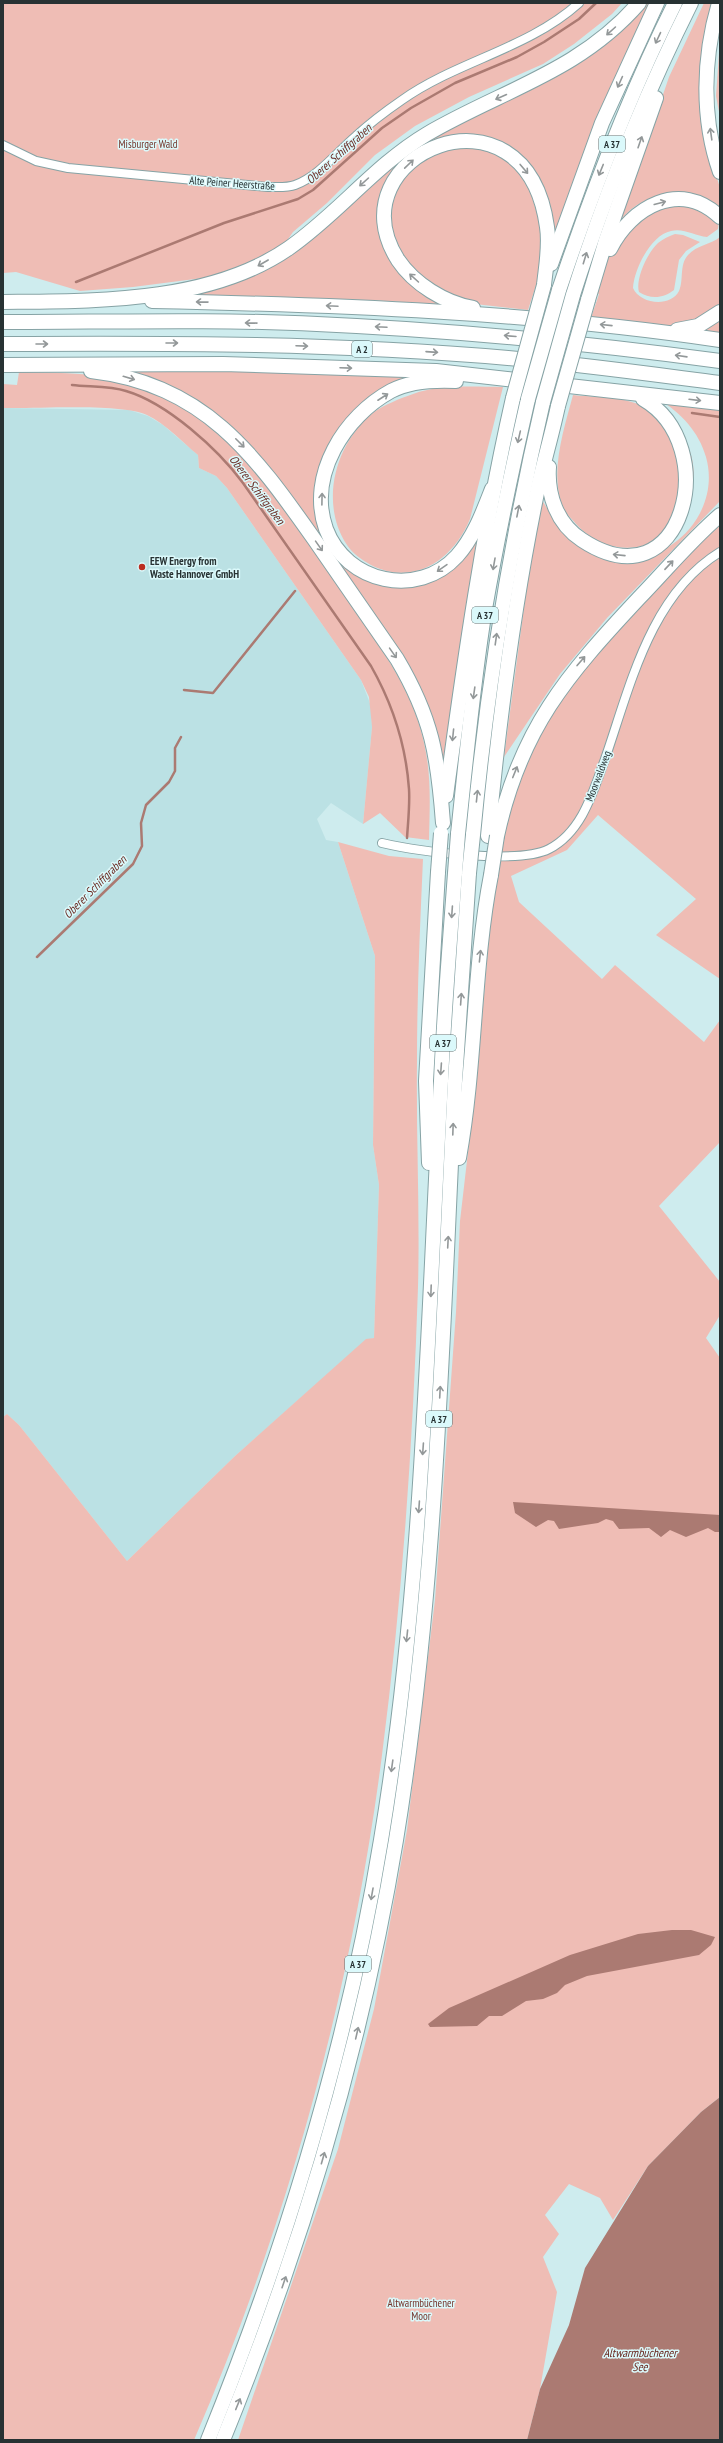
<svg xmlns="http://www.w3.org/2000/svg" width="723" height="2443" viewBox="0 0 723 2443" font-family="'PT Sans Narrow',sans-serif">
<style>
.built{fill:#bbe1e4}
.green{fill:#efbdb5}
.water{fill:#ab7a72}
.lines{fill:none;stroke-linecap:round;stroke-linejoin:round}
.stream{stroke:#ab7a72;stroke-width:2.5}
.minor-casing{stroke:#86a3a5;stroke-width:10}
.motorway-casing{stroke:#86a3a5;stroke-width:16}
.minor{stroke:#fff;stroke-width:8}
.motorway{stroke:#fff;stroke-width:14}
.motorway-bridge-casing{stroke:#86a3a5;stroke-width:16;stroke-linecap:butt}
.motorway-bridge{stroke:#fff;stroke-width:14}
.oneway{stroke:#939899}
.poi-dot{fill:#bb2d21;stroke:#dbf9fb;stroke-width:1.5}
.labels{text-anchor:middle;stroke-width:3;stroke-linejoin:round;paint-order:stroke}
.shield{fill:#dbf9fb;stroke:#5d6e6f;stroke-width:1}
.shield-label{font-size:10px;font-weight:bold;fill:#273233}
.park-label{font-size:11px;fill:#74332a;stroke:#dbf9fb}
.street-label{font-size:11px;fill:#273233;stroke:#dbf9fb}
.poi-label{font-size:11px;font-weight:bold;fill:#273233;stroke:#dbf9fb;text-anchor:start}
.water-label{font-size:12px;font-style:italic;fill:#6a2a22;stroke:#dbf9fb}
</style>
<rect width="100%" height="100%" fill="#ceecee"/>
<!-- built -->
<polygon class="built" points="3,408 129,410 148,416 163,425 198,455 199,468 216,476 227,488 361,680 371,706 372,727 363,824 331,803 317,819 326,840 338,842 375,956 373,1145 379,1185 374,1338 366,1340 235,1456 127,1561 19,1425 7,1414 3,1417"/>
<!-- green -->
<g class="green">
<polygon points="3,3 622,3 612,14 574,44 543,64 469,97 415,126 375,155 327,203 293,232 286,242 255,263 226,275 133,287 80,291 16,272 3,273"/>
<polygon points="645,3 651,3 587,146 555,233 532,172 464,135 432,142 405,160 382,232 438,304 368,300 181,297 222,287 362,191 431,137 521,93"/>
<path d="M704,3h8l-2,152 10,33v21c-40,-9 -69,-26 -100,12l49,-144z"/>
<polygon points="720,39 720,117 716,96"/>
<polygon points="471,145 504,157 528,183 543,234 539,276 528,310 475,304 446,294 408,267 391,228 393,197 402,179 427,155"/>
<path d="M687,204l32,17 -1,8 -11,8c-12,-1 -23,-9 -36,-6 -20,4 -37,38 -38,57 7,16 37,20 46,3 5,-11 0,-26 9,-36 9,-10 22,-10 32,-18v69c-37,31 -85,17 -129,12l8,-24 -3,-1 15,-42 41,-42z"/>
<path d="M675,234l8,1 17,7 -14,9 -7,9 -5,30c-10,8 -23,10 -35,2 -4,-13 9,-40 19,-49 5,-4 11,-7 17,-9z"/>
<polygon points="720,317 720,337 690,332"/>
<polygon points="103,367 410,376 412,379 378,395 318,482 346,568 358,575 387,586 404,587 478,536 479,537 446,773 432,722 240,437"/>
<path d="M19,372c32,1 65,0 96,7 23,6 78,32 96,46 53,42 95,113 132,168 28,41 61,83 76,131 13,42 11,72 10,116l-24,-3 -25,-24 -17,11 9,-97 -3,-30 -8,-17 -134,-192 -11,-12 -17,-8 -1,-13c-16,-13 -32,-31 -51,-40 -28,-12 -110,-6 -144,-7v-24l14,1z"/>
<path d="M503,387l-33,132c-17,41 -56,68 -99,46 -9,-5 -18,-11 -24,-20 -28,-42 -12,-102 27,-133 10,-7 27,-14 39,-18 27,-10 61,-7 90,-7z"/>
<path d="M573,395c17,2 35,1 51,5 41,9 78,42 68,87 -2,10 -11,37 -19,43 -30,26 -71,23 -97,-6 -4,-5 -11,-11 -13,-16 -14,-35 1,-79 10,-113z"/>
<path d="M660,400l60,6v95l-113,117 -47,56 -56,83 27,-202 11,-55c9,15 18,29 31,41 8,7 20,11 30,14 58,20 120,-38 103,-98 -7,-25 -25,-44 -46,-57z"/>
<polygon points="720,525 720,979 656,935 696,899 598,815 567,850 511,876 519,902 602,979 615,965 704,1042 720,1020 720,1142 659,1206 720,1282 720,1315 706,1338 720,1358 720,2097 701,2112 648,2166 613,2220 600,2198 569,2184 545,2215 559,2234 543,2257 557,2292 540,2389 527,2440 238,2440 338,2149 374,2009 407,1830 435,1600 456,1312 460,1221 478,1066 492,902 501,837 532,746 577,674 704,538"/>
<path d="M338,842l51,14 34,3c-3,67 -6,134 -6,202 -1,75 3,151 1,226 -5,157 -16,313 -36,468 -30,234 -94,468 -188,685h-191v-1023l4,-3 12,11 108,136 108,-105 131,-117 8,-1 5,-153 -6,-40 2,-189z"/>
</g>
<!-- water -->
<g class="water">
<polygon points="513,1502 720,1515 720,1532 715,1532 708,1528 686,1537 670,1530 661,1537 649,1528 619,1529 613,1521 606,1519 598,1523 559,1529 554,1521 548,1520 536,1527 515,1513"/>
<polygon points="672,1930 691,1930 715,1937 711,1945 699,1955 587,1976 565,1985 557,1993 543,1999 526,2001 502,2016 489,2016 477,2026 430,2027 428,2024 449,2008 570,1955 638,1934"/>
<polygon points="720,2097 720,2440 527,2440 540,2389 569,2325 585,2268 648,2166 701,2112"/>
</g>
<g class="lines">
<!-- stream -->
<g class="stream">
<polyline points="76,282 224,223 298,199 313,190 382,128 411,108 455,83 517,57 544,42 579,19 596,3"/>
<path d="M72,385c17,2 38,1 54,6 41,12 92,58 117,92l128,183c21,37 35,80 38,123 1,16 -1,33 -2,49"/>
<polyline points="692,413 720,417"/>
<polyline points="184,690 213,693 295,591"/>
<polyline points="37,957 133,864 142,846 141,823 146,805 169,782 175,771 175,748 181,737"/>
</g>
<!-- minor casing -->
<g class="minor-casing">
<g id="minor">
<path d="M3,145l33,16 32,7 200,19c8,0 19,1 27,-2 24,-9 42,-33 61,-49 14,-13 30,-25 46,-36 55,-39 126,-51 177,-97"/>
<path d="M382,843c34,8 136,22 167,6 33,-17 44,-57 56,-90 25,-72 45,-164 115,-207"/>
</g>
</g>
<!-- motorway casing -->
<g class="motorway-casing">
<g id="motorway">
<path d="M719,3c-16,54 -18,115 1,169"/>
<path d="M610,249c21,-42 70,-70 110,-32"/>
<polyline points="551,264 602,123 657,3"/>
<path d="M559,290c33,-98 70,-195 116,-287"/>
<path d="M573,295c32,-101 71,-198 118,-292"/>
<polyline points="588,300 606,240 656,98"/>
<path d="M152,301c190,4 380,11 568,39"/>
<path d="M3,302c93,-1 207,1 286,-54 49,-34 86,-83 138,-114 75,-44 152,-62 212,-131"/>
<path d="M473,308c-28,-5 -59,-24 -75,-48 -67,-106 128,-188 149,-33 3,19 -1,39 -3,58"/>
<path d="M3,322c105,0 210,-3 314,2 135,6 269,19 403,37"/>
<polyline points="677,330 698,326 720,312"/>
<path d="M3,344c169,-1 337,-1 505,14 71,6 142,16 212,25"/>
<polyline points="3,365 223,364 436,371 720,403"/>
<path d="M91,371c113,13 163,83 223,168 28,40 55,80 83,120 35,59 41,97 46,164"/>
<path d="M456,381c-21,-1 -46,0 -65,10 -46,25 -84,84 -65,138 20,54 92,70 131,27 17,-19 26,-44 35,-67"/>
<path d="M549,467c-2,28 8,57 33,73 102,67 141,-95 61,-141"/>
<path d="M446,796c18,-134 37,-266 67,-398"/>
<path d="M458,834c8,-75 15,-150 27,-225 12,-70 27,-140 43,-210"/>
<path d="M473,835c14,-148 36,-287 70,-433"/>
<path d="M488,836c11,-117 26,-233 50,-348 6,-27 14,-54 20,-82"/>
<path d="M497,836c23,-107 70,-161 142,-238 27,-28 52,-58 81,-83"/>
<path d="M459,1158c17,-94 14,-190 32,-283"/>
<polyline points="429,1163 426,1081 438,872"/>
<path d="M208,2440c79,-195 139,-392 173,-600 42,-251 46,-506 60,-759 3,-70 9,-139 14,-208"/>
<path d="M223,2440c79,-194 139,-393 173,-600 41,-251 46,-505 59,-759 4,-69 9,-138 14,-208"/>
</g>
</g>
<!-- minor -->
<use href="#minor" class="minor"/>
<!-- motorway -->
<use href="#motorway" class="motorway"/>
<!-- motorway-bridge casing -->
<g class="motorway-bridge-casing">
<g id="motorway-bridge">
<polyline points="513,398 544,285"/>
<polyline points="528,399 559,290"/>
<polyline points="543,402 573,295"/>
<polyline points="558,406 588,300"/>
<polyline points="438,872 441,833"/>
<polyline points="455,873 458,834"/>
<polyline points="469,873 473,835"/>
<polyline points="491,875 497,836"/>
</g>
</g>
<!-- motorway-bridge -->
<use href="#motorway-bridge" class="motorway-bridge"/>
</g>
<!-- one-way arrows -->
<defs><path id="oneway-shaft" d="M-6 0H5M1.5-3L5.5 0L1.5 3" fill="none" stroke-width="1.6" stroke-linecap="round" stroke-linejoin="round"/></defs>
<g class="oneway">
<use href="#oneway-shaft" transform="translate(611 31) rotate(138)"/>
<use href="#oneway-shaft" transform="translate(658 38) rotate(115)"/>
<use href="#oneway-shaft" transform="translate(620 82) rotate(114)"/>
<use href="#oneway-shaft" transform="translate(501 97) rotate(156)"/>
<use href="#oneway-shaft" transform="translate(711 134) rotate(-98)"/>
<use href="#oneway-shaft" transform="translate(640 142) rotate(-71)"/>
<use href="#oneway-shaft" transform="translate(409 164) rotate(-44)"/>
<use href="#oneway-shaft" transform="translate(524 169) rotate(50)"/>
<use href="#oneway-shaft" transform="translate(601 170) rotate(112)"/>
<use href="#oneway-shaft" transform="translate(364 182) rotate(138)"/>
<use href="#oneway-shaft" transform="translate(660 203) rotate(-15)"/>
<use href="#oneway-shaft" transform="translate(585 258) rotate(-73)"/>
<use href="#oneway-shaft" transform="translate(263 263) rotate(150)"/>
<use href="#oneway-shaft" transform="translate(414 278) rotate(-138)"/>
<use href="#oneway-shaft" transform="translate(202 302) rotate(-179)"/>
<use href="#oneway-shaft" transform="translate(332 306) rotate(-177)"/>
<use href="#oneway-shaft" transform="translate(251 323) rotate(-179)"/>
<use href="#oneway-shaft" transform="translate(606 325) rotate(-174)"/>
<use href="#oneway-shaft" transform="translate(381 327) rotate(-177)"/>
<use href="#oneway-shaft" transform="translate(510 336) rotate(-175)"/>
<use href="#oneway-shaft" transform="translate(172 343)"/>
<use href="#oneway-shaft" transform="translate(42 344)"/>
<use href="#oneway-shaft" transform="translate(302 346) rotate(2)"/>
<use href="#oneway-shaft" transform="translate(432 352) rotate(4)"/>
<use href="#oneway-shaft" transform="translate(681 356) rotate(-172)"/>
<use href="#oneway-shaft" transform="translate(346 368) rotate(2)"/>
<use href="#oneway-shaft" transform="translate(129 378) rotate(16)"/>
<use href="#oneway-shaft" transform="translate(383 397) rotate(-33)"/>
<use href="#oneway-shaft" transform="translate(695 400) rotate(7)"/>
<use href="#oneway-shaft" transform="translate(519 437) rotate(103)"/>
<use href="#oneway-shaft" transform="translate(240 443) rotate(45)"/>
<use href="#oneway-shaft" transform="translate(322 499) rotate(-89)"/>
<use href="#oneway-shaft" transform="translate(518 511) rotate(-79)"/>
<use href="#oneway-shaft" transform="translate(319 546) rotate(55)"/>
<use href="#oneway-shaft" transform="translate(619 555) rotate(-174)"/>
<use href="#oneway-shaft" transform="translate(494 564) rotate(100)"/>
<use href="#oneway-shaft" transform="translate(669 565) rotate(-47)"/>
<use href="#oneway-shaft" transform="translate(442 568) rotate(145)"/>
<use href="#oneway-shaft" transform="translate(496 639) rotate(-82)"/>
<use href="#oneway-shaft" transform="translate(393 653) rotate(55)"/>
<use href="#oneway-shaft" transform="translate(581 661) rotate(-49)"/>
<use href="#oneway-shaft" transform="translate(474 693) rotate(98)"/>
<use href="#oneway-shaft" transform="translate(453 735) rotate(96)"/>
<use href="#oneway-shaft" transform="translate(515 772) rotate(-68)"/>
<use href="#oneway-shaft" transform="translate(477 796) rotate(-84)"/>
<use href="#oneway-shaft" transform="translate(452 912) rotate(94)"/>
<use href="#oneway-shaft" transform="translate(480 956) rotate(-84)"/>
<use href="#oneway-shaft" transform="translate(461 999) rotate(-86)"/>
<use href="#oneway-shaft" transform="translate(441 1069) rotate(94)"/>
<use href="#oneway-shaft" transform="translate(453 1129) rotate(-88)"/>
<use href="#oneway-shaft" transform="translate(448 1242) rotate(-87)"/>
<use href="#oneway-shaft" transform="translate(431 1291) rotate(92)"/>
<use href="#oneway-shaft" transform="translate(440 1392) rotate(-87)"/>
<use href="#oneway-shaft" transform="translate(423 1449) rotate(94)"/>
<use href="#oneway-shaft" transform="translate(419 1507) rotate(94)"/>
<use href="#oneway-shaft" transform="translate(407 1636) rotate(96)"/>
<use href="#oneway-shaft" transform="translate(392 1766) rotate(98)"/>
<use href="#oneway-shaft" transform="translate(372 1894) rotate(100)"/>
<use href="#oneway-shaft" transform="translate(357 2033) rotate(-77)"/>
<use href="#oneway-shaft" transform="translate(323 2158) rotate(-74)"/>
<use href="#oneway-shaft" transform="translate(284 2282) rotate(-71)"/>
<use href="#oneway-shaft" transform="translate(238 2404) rotate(-68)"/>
</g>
<!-- markers -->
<circle class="poi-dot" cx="142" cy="567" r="4"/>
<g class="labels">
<!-- shield labels -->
<g class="shield">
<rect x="599" y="136" width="26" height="16" rx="3"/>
<rect x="352" y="341" width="20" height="16" rx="3"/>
<rect x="472" y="607" width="26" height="16" rx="3"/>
<rect x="430" y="1035" width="26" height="16" rx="3"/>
<rect x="426" y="1411" width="26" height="16" rx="3"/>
<rect x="345" y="1956" width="26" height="16" rx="3"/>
</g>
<g class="shield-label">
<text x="612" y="148">A 37</text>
<text x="362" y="353">A 2</text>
<text x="485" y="619">A 37</text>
<text x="443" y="1047">A 37</text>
<text x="439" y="1423">A 37</text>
<text x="358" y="1968">A 37</text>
</g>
<!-- park labels -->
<g class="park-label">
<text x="148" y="148">Misburger Wald</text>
<text x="421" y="2307">Altwarmbüchener<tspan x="421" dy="13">Moor</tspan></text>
</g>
<!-- street labels -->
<g class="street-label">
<text transform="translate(232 183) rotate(4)" y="4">Alte Peiner Heerstraße</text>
<text transform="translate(598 776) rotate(-69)" y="4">Moorwaldweg</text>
</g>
<!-- poi labels -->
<g class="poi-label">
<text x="150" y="565">EEW Energy from<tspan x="150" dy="13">Waste Hannover GmbH</tspan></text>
</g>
<!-- water labels -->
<g class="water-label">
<text transform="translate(339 154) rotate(-42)" y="4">Oberer Schiffgraben</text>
<text transform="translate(257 490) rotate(53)" y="4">Oberer Schiffgraben</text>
<text transform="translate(95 887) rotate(-45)" y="4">Oberer Schiffgraben</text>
<text x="640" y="2357">Altwarmbüchener<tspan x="640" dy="14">See</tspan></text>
</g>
</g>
<!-- border -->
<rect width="723" height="2443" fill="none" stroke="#273233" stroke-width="8"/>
</svg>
